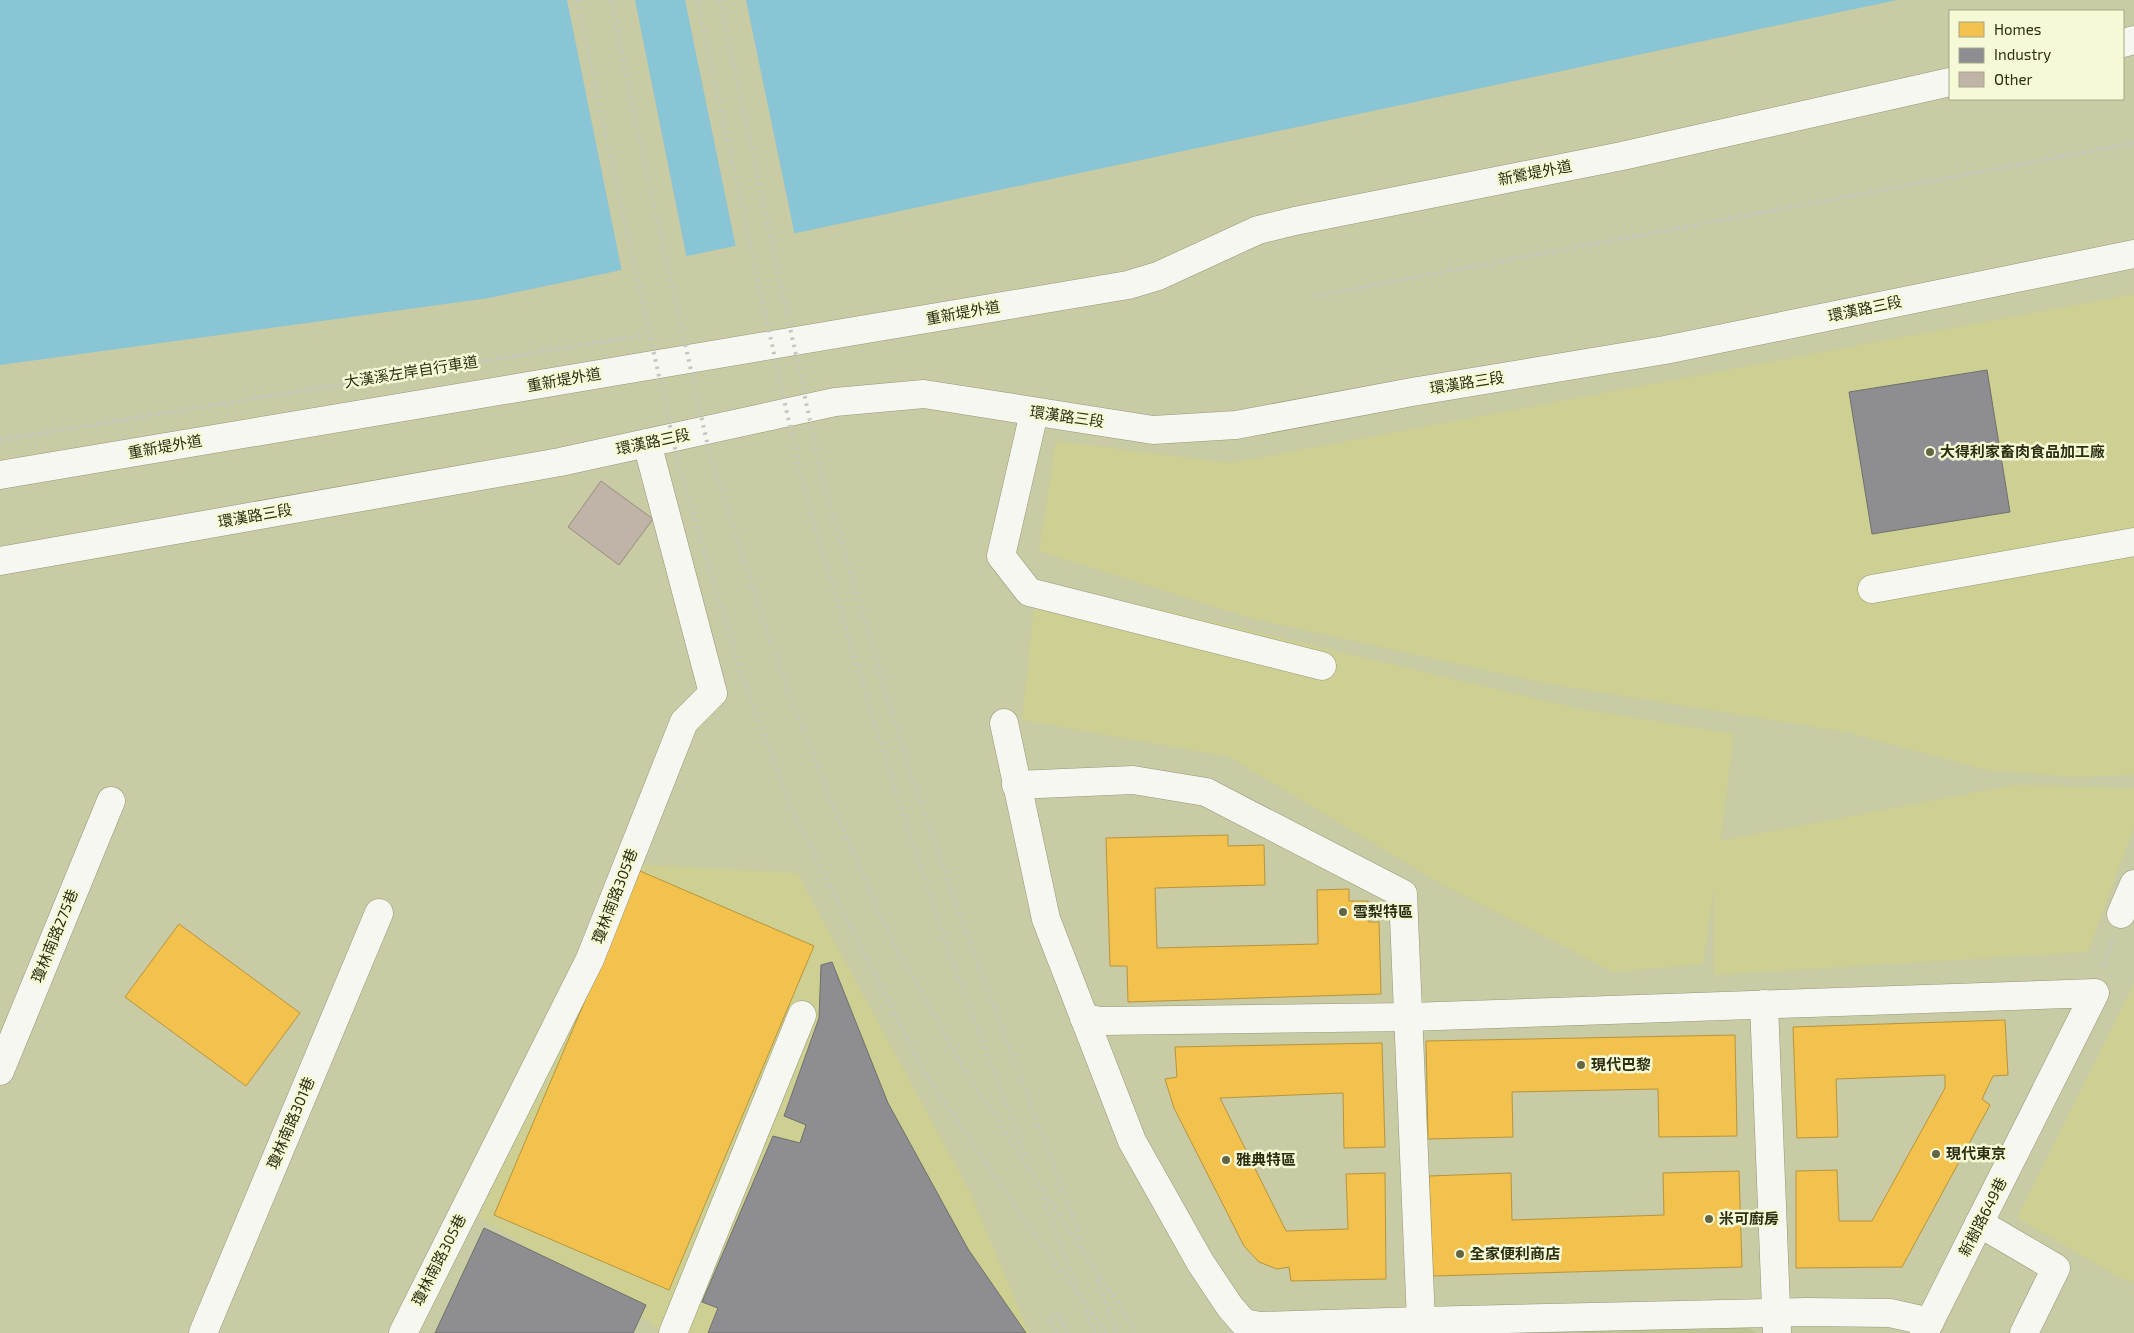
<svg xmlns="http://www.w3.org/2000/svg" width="2134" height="1333" viewBox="0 0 2134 1333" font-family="'Exo 2','Noto Sans TC',sans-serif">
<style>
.built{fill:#cdd092}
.green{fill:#bfc293}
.water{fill:#89c5d5}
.pier{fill:#c8cba3}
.homes{fill:#f2c14e;stroke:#b7953c}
.industry{fill:#8d8d92;stroke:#70706b}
.building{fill:#c0b3a7;stroke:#978d80}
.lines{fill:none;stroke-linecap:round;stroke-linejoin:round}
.minor-casing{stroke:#959777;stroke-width:29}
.path{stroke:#c7c8bc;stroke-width:3;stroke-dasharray:5 2.5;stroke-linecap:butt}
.minor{stroke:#f7f7f1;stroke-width:28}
.rail{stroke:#c6c7bc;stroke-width:4;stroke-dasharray:2.5 5;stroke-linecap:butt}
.poi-dot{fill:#636544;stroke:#f6f9d6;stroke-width:2}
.labels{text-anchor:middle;stroke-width:5;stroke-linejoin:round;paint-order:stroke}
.street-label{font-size:15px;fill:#2d2e11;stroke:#f6f9d6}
.poi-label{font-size:15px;font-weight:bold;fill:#2d2e11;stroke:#f6f9d6;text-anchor:start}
</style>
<rect width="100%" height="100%" fill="#c8cba3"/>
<!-- built -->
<g class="built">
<polygon points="2134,294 2134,775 2073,777 1986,770 1846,732 1549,684 1250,618 1039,551 1056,441 1230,463"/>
<polygon points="1037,580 1576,708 1734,734 1720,841 2014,785 2134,788 2134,827 2088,952 1714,975 1714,886 1703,964 1614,972 1445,886 1229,757 1022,720"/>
<polygon points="637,864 797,873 970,1192 1029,1333 662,1333 651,1323 479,1217"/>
<polygon points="2134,984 2134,1282 2124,1280 2017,1218"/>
</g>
<!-- green -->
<polygon class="green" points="1746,1325 1756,1333 1466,1333"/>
<!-- water -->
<polygon class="water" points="0,0 1897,0 489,298 0,365"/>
<!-- pier -->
<g class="pier">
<polygon points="567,0 635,0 687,259 622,272"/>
<polygon points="685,0 746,0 795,236 736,248"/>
</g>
<!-- homes -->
<g class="homes">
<polygon points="1228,835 1228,846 1264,845 1265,885 1155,888 1157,948 1318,944 1317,890 1349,889 1349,901 1368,901 1369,922 1379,922 1381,994 1128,1002 1127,966 1110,966 1106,838"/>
<polygon points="640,871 814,946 669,1290 494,1215"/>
<polygon points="179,924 300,1013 246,1086 125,997"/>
<polygon points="2005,1020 2008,1075 1993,1076 1982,1099 1990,1105 1902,1267 1796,1268 1796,1171 1837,1170 1839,1221 1872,1221 1945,1088 1945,1075 1836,1079 1838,1137 1797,1138 1793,1027"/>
<polygon points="1735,1035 1737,1136 1659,1137 1658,1089 1512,1092 1513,1137 1428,1139 1426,1041"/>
<polygon points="1382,1043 1385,1147 1344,1148 1343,1093 1220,1098 1286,1231 1348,1229 1346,1174 1385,1173 1386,1279 1291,1281 1289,1267 1277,1269 1259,1262 1244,1246 1174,1108 1165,1079 1177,1077 1175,1047"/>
<polygon points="1739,1171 1742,1267 1433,1276 1429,1176 1511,1173 1512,1220 1664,1215 1663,1173"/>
</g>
<!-- industry -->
<g class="industry">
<polygon points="1987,370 2010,512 1872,534 1849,392"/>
<polygon points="832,962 888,1103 968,1249 1026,1333 708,1333 718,1308 702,1302 773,1136 800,1143 806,1125 784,1116 819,1018 821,965"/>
<polygon points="484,1228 646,1305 633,1333 435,1333"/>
</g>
<!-- building -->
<polygon class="building" points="601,481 653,519 619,565 568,527"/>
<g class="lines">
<!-- minor casing -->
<g class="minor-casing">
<g id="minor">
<polyline points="2123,43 2134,40"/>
<polyline points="1034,413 1001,556 1029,592 1322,666"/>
<polyline points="0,475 1128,285 1158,276 1258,230 1295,221 1622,156 1950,82"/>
<polyline points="0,561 560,462 835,402 924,394 1153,430 1236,425 1412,392 1665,350 2134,254"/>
<polyline points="1872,589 2134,542"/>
<polyline points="1004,723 1046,919 1132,1141 1200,1262 1230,1307 1244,1323 1260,1326 1421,1321 1422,1333"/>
<polyline points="1016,785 1133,780 1206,792 1403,894 1421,1321 1807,1312 1890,1313 1930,1322"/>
<polyline points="2121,914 2134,884"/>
<polyline points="1764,1004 1777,1333"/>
<polyline points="1084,1018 1101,1021 1410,1017 2095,993 1924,1333"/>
<polyline points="0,1071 111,801"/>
<polyline points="1979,1223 2056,1268 2024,1333"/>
<polyline points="203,1333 379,913"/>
<polyline points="403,1333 590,959 684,722 713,693 647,443"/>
<polyline points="673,1333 802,1015"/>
</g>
</g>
<!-- path -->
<g class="path">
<polyline points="1315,296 2134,143"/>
<polyline points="0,440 643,335"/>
<polyline points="2104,966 2112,941"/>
<polyline points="1057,1333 1049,1319 1057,1314 1068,1333"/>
</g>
<!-- minor -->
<use href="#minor" class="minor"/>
<!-- rail -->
<g class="rail">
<polyline points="578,0 605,132 678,462 741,674 794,814 925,1074 1032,1231 1107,1333"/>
<polyline points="611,0 637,128 709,451 774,653 830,799 890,937 970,1079 1137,1333"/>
<polyline points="697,0 802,482 888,768 951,958 1027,1158"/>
<polyline points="720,0 822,477 907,763 973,951 1083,1243"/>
<polyline points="1043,1198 1076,1284"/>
<polyline points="1097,1280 1117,1333"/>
<polyline points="1086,1310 1095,1333"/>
</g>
</g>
<!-- markers -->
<g class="poi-dot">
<circle cx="1930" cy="452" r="5"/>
<circle cx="1343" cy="912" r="5"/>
<circle cx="1581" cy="1065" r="5"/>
<circle cx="1936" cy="1154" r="5"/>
<circle cx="1226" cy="1160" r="5"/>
<circle cx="1709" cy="1219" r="5"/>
<circle cx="1460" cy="1254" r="5"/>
</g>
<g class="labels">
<!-- street labels -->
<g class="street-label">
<text transform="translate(1535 173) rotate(-11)" y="5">新鶯堤外道</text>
<text transform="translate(1865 309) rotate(-12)" y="5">環漢路三段</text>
<text transform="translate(963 313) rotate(-10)" y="5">重新堤外道</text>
<text transform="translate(411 372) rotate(-9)" y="5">大漢溪左岸自行車道</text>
<text transform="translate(564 380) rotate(-10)" y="5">重新堤外道</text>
<text transform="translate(1467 383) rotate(-9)" y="5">環漢路三段</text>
<text transform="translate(1067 417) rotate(8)" y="5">環漢路三段</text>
<text transform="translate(653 442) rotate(-12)" y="5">環漢路三段</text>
<text transform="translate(165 447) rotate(-10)" y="5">重新堤外道</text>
<text transform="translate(255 516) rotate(-10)" y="5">環漢路三段</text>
<text transform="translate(615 896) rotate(-69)" y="5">瓊林南路305巷</text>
<text transform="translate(55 936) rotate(-68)" y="5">瓊林南路275巷</text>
<text transform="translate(291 1123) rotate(-67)" y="5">瓊林南路301巷</text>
<text transform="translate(1983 1217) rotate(-63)" y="5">新樹路649巷</text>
<text transform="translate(439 1260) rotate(-63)" y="5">瓊林南路305巷</text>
</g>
<!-- poi labels -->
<g class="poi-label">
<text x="1940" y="457">大得利家畜肉食品加工廠</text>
<text x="1353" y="917">雪梨特區</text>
<text x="1591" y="1070">現代巴黎</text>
<text x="1946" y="1159">現代東京</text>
<text x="1236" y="1165">雅典特區</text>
<text x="1719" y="1224">米可廚房</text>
<text x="1470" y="1259">全家便利商店</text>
</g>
</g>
<!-- legend -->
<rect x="1949" y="10" width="175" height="90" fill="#f6f9d6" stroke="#a6a887"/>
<rect x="1959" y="22" width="25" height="15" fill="#f2c14e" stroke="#a6a887"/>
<text x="1994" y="35" font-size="15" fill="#2d2e11">Homes</text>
<rect x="1959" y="48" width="25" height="15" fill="#8d8d92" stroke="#a6a887"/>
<text x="1994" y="60" font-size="15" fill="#2d2e11">Industry</text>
<rect x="1959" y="72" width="25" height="15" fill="#c0b3a7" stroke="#a6a887"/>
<text x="1994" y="85" font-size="15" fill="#2d2e11">Other</text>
</svg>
